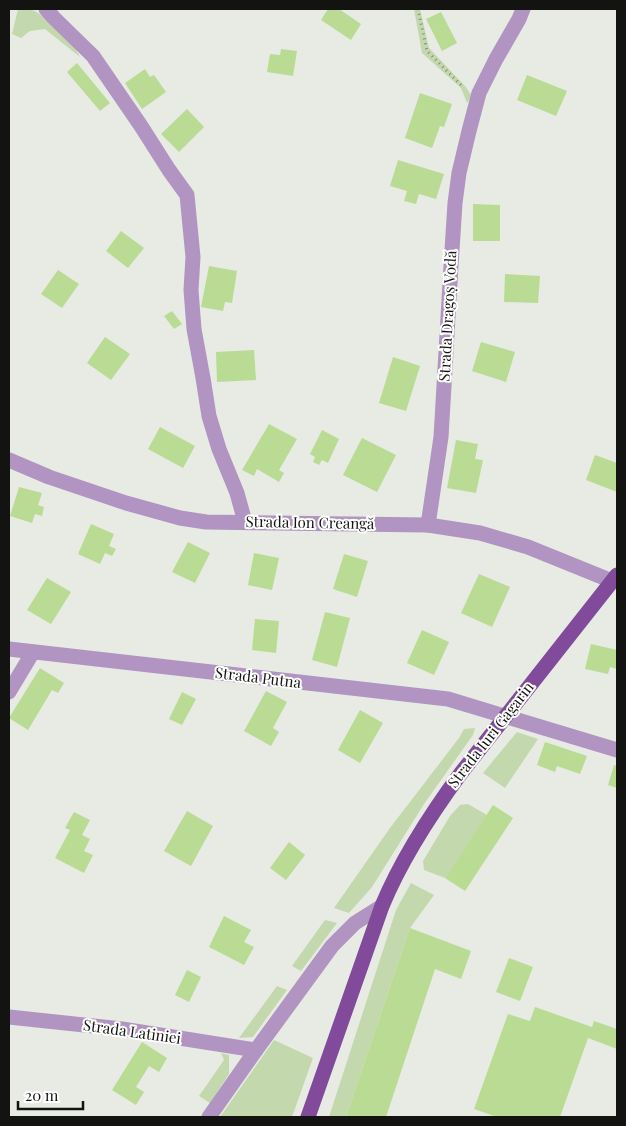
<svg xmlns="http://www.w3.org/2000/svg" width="626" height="1126" viewBox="0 0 626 1126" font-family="'Playfair Display',serif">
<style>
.green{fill:#c4d8ae}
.building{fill:#badb94}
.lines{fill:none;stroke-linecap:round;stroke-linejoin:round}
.path{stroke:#848681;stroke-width:3;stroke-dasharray:1 4;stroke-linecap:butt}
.minor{stroke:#b194c1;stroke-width:15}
.major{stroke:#814a9b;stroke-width:15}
.labels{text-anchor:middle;stroke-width:4;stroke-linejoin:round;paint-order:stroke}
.street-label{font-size:15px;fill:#131411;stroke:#fff}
</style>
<rect width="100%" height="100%" fill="#e7ebe3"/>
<!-- green -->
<g class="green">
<polygon points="18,9 29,9 35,11 48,20 74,46 80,57 45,29 30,31 21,38 12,34"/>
<polygon points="414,9 420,9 429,48 465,86 472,96 467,103 461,88 422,53"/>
<polygon points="475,728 473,735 424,804 372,887 349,913 334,908 390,828 459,738 464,729"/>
<polygon points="517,732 538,739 505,788 483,773"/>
<polygon points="468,804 487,815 445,878 424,870 423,861 450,816 460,805"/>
<polygon points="411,883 434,895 410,928 346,1117 329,1117 396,910"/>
<polygon points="325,920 337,923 301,971 292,966"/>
<polygon points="277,986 287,990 253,1037 239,1038"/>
<polygon points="274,1040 313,1058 292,1117 220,1117"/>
<polygon points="221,1053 229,1055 229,1074 210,1103 199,1096 224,1060"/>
</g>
<!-- building -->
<g class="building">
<polygon points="328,9 339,9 361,24 351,40 321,20"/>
<polygon points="441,12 457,43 442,51 426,19"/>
<polygon points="281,49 297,51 293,76 267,72 270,54 280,55"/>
<polygon points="77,63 110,103 100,111 67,72"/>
<polygon points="145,69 150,77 154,75 166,92 142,109 125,83"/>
<polygon points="527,75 567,91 556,116 517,100"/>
<polygon points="420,93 452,104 444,127 440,126 432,148 405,138"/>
<polygon points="187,109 204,127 179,152 161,134"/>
<polygon points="398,160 444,174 436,199 419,194 416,204 404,201 407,191 390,186"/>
<polygon points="473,204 500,205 500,241 473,241"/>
<polygon points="121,231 144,248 128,268 106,251"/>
<polygon points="209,266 237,271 232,303 225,302 223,311 201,307"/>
<polygon points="58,270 79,284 62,308 41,294"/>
<polygon points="505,274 540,276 538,303 504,302"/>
<polygon points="172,311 182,324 174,329 164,316"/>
<polygon points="105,337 130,354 111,380 87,363"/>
<polygon points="481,342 515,352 506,382 472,371"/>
<polygon points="254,350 256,380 217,382 216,352"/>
<polygon points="393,357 420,366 406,411 379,403"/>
<polygon points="269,424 297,439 279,470 284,473 279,482 257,469 254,476 242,470"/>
<polygon points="160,427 195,446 183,468 148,449"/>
<polygon points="322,430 339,439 328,463 322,460 319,465 313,462 315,457 310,454"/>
<polygon points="362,438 396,455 377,492 343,475"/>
<polygon points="456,440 478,444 475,459 483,460 476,493 447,488"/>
<polygon points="595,455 617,463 617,492 586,480"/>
<polygon points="19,487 42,493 38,505 44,507 42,516 35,514 32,523 10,516"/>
<polygon points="91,524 114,534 109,546 116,549 112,556 105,553 100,564 78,554"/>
<polygon points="188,542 210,553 195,583 172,572"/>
<polygon points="254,553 279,558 272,590 248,585"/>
<polygon points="344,554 368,561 357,597 333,589"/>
<polygon points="479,574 510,587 492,627 461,613"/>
<polygon points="47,578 71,592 51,624 27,610"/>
<polygon points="325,612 350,618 337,667 312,660"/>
<polygon points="255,619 279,621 276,653 252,650"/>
<polygon points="422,630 449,642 434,675 407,663"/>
<polygon points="591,644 617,650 617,669 610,667 608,674 585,669"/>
<polygon points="40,668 64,683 58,693 52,690 28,730 9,718"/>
<polygon points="266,691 287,702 273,728 279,732 271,746 244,731"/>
<polygon points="182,692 196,699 182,725 169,719"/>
<polygon points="360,710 383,723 360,763 338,750"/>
<polygon points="545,742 587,756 580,774 557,766 555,772 537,765"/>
<polygon points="614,765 617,766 617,788 608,785"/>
<polygon points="493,805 513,818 465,891 445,878"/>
<polygon points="187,811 213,826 191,866 164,851"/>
<polygon points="74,812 90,820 82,835 90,839 84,851 93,855 84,873 55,858 70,830 65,828"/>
<polygon points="289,842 305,855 286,880 270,868"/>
<polygon points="224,916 251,930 244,942 254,947 244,965 209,947"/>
<polygon points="410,928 471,951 461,979 435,969 386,1117 346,1117"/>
<polygon points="509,958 533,967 520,1001 496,992"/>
<polygon points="187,970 201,977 189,1002 175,995"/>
<polygon points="535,1007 592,1027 594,1021 617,1029 617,1049 588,1038 560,1117 497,1117 474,1109 508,1014 530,1021"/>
<polygon points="142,1042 167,1058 159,1072 149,1066 136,1087 144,1092 136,1105 112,1090"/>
</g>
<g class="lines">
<!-- path -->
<polyline class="path" points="418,9 427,51 463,87"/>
<!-- minor -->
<g class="minor">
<polyline points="46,9 54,18 93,56 141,126 169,170 187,195 193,257 191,290 194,329 203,378 209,416 219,449 237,493 245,522"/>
<polyline points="9,460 49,477 126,503 180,518 206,522 428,525 480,533 528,547 612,581"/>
<polyline points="428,525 441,437 451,266 455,203 459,173 469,131 479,93 496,59 519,19 523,9"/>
<polyline points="9,649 448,699 617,750"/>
<polyline points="9,692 33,652"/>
<polyline points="9,1017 122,1029 256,1050"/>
<polyline points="209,1117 256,1050 332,946 355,923 382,906"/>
</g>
<!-- major -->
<path class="major" d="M308,1117l74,-211c20,-48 48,-91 79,-133l156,-198"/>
</g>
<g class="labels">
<!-- street labels -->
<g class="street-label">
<text transform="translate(448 316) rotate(-87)" y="5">Strada Dragoș Vodă</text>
<text transform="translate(310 523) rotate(1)" y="5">Strada Ion Creangă</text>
<text transform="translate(258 678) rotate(7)" y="5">Strada Putna</text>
<text transform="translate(491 735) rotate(-52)" y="5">Strada Iuri Gagarin</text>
<text transform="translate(132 1032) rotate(8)" y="5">Strada Latiniei</text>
</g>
</g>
<!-- border -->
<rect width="626" height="1126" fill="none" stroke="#131411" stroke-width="20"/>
<!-- scale -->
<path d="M18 1101v8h65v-8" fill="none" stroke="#131411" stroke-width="2.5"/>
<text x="25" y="1101" font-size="15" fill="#131411" stroke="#ffffff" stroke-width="4" paint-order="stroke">20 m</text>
</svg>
